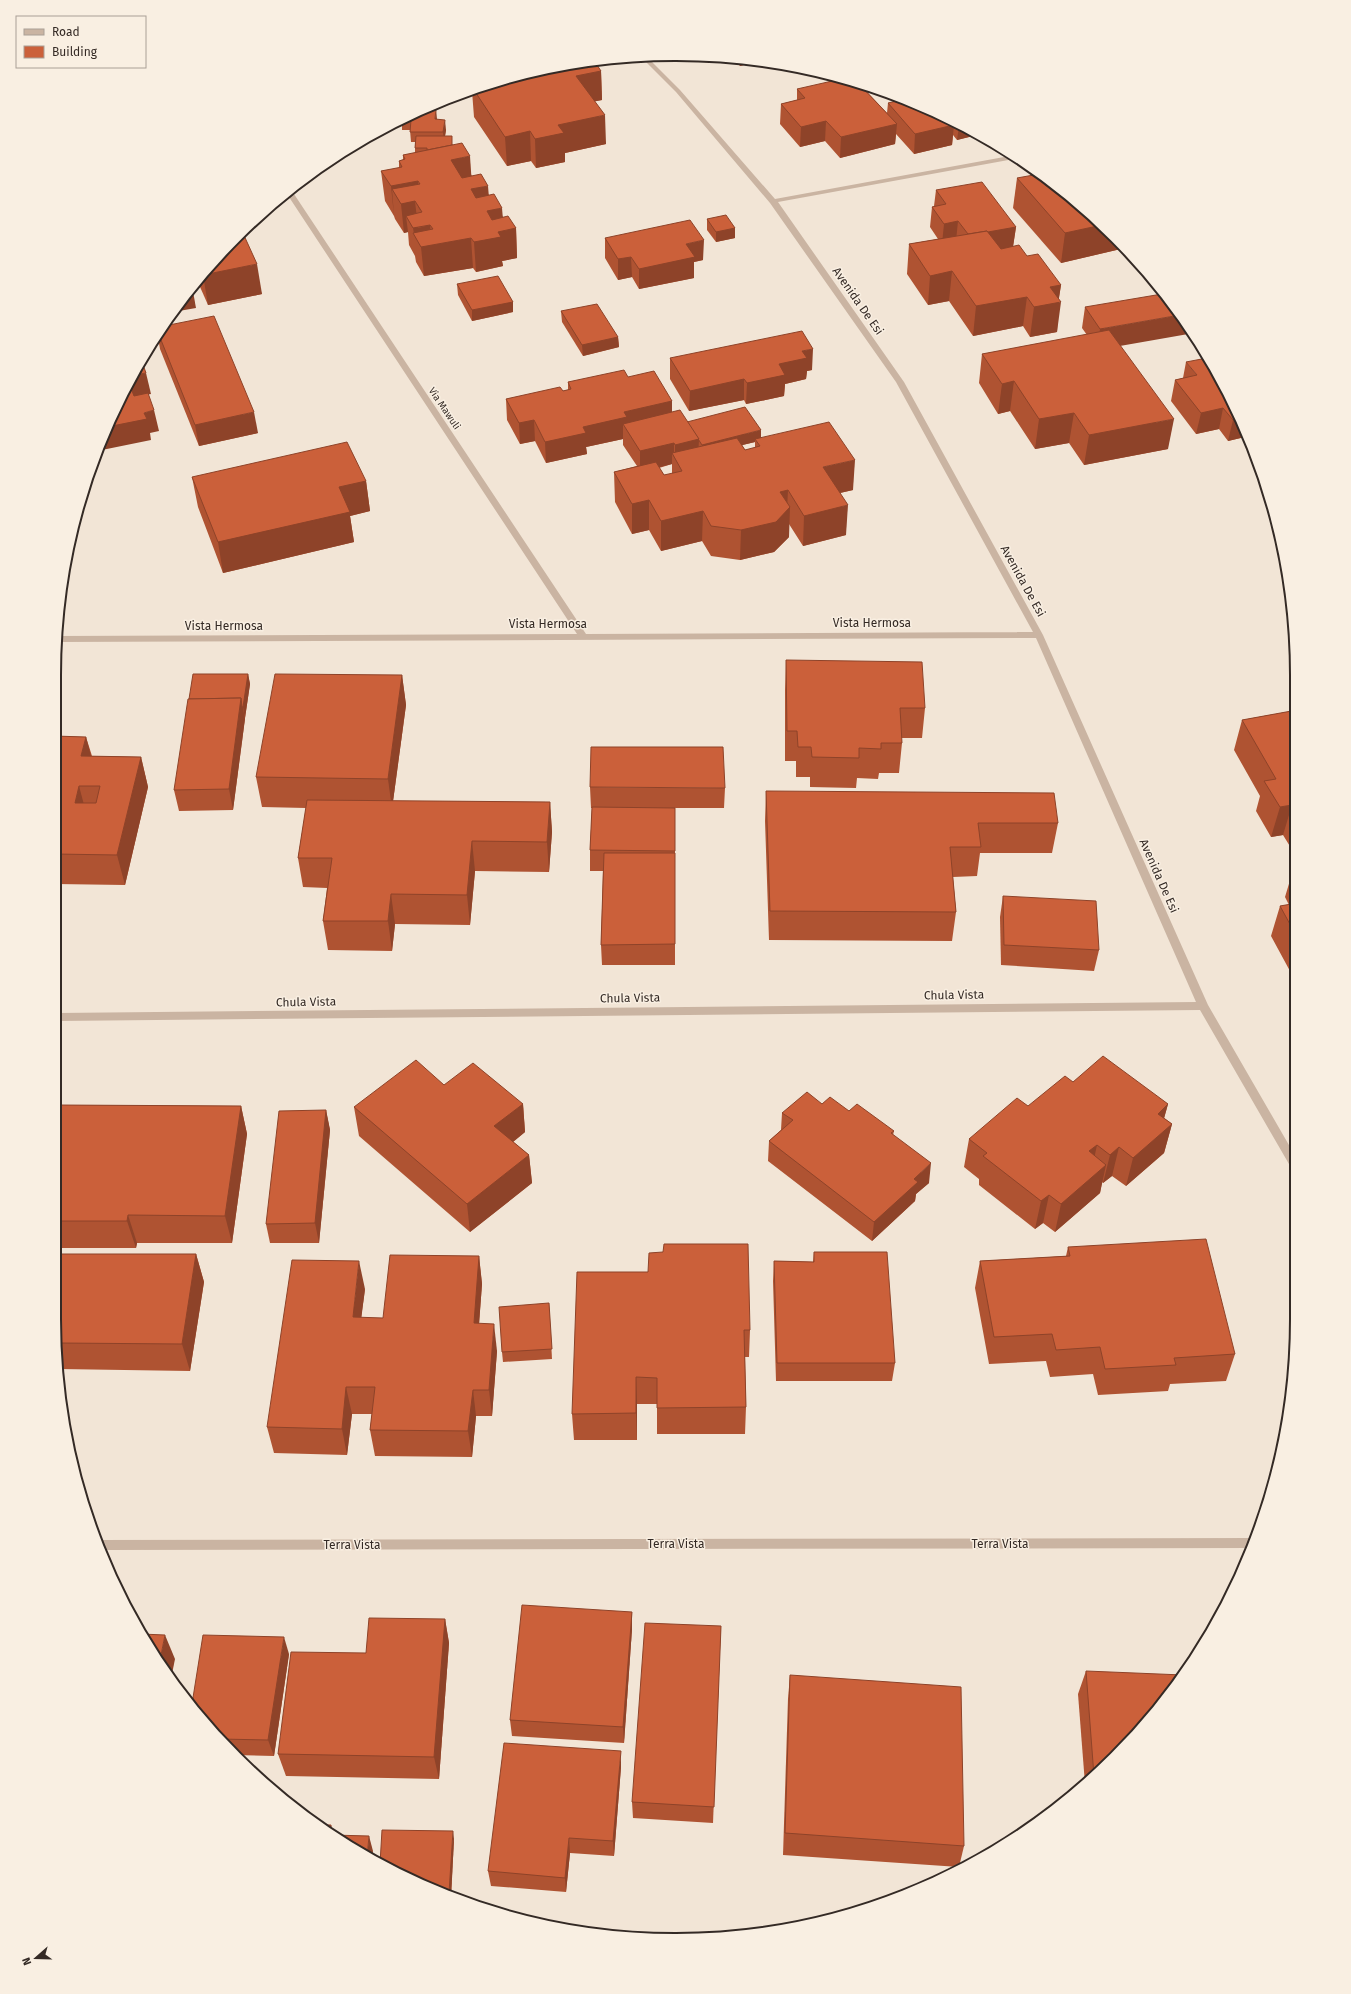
<svg xmlns="http://www.w3.org/2000/svg" width="1351" height="1994" viewBox="0 0 1351 1994" font-family="'Fira Sans',sans-serif">
<style>
.lines{fill:none;stroke-linecap:round;stroke-linejoin:round}
.minor{fill:#cab4a2;fill-rule:evenodd}
.wall{fill:#af5332;fill-rule:evenodd}
.shaded-wall{fill:#8e4329}
.building{fill:#cb603a;stroke:#8e4329;fill-rule:evenodd}
.labels{text-anchor:middle;stroke-width:3;stroke-linejoin:round;paint-order:stroke}
.far-street-label{font-size:10px;fill:#342a25;stroke:#f9efe2}
.street-label{font-size:12px;fill:#342a25;stroke:#f9efe2}
.rim{fill:none;stroke:#342a25;stroke-width:2}
</style>
<rect width="100%" height="100%" fill="#f2e5d6"/>
<g class="lines">
<!-- minor -->
<g class="minor">
<polygon points="641,57 647,57 680,90 775,199 1015,155 1020,158 778,202 904,382 1043,635 1208,1005 1297,1159 1297,1172 1293,1171 1200,1010 57,1021 57,1013 1196,1002 1036,638 57,642 58,636 577,634 287,194 292,191 586,634 1033,632 896,382 770,203 676,92"/>
<polygon points="1254,1538 1256,1538 1251,1548 100,1550 96,1540"/>
</g>
</g>
<!-- wall -->
<g class="wall">
<polygon points="734,60 755,62 740,66"/>
<polygon points="790,65 797,66 804,68 796,70"/>
<polygon points="554,66 601,71 602,100 595,101 606,144 565,153 565,162 536,168 531,161 507,166 474,117 472,91 500,82 523,78 523,75"/>
<polygon points="797,89 874,90 866,91 887,113 888,103 913,101 977,135 957,140 953,135 952,145 914,154 896,134 895,144 840,158 825,141 800,147 780,124 781,104 797,100"/>
<polygon points="423,109 437,119 446,130 445,136 453,145 472,176 489,195 503,217 516,228 517,258 502,261 503,266 476,272 473,268 424,276 416,262 415,256 409,245 408,232 404,233 395,219 394,216 385,201 381,171 399,168 399,161 403,160 403,155 415,153 415,142 411,142 410,130 402,130 402,121"/>
<polygon points="1017,178 1115,236 1125,248 1061,263 1013,208"/>
<polygon points="936,190 1016,227 1013,246 1027,256 1061,285 1059,298 1057,332 1030,337 1023,326 973,336 949,301 928,305 907,274 909,244 938,239 930,227 932,207 934,206"/>
<polygon points="707,219 735,228 735,238 716,242 707,230"/>
<polygon points="236,236 262,294 208,305 197,280"/>
<polygon points="605,238 703,260 694,262 694,278 639,289 632,277 618,280 605,258"/>
<polygon points="457,284 513,302 513,312 472,321 458,295"/>
<polygon points="1085,307 1120,346 1168,449 1084,465 1069,443 1035,449 1010,411 998,414 979,383 982,354 1087,335 1082,328"/>
<polygon points="561,311 618,337 619,347 583,356 562,322"/>
<polygon points="164,326 258,433 199,446 160,349 158,337"/>
<polygon points="670,358 812,370 807,371 806,379 785,384 784,396 746,404 744,400 689,411 670,379"/>
<polygon points="1186,362 1249,436 1228,441 1219,429 1196,434 1171,401 1175,380 1183,378"/>
<path d="M628,377l44,24v11l15,10 74,15 92,53 -13,3 6,42 -43,11 -14,-22v13l-15,15 -34,8 -29,-4 -9,-15 -41,10 -12,-21 -17,4 -17,-32 -1,-30 23,-6 -14,-21v-6l-37,8 1,7 -41,9 -11,-22 -15,3 -13,-24 -1,-21 62,-9v-8zM755,442v6l-10,2 -3,-5zM672,464v10l-8,1 -5,-7z"/>
<polygon points="192,477 366,481 370,511 350,516 354,542 223,573 198,507"/>
<polygon points="786,660 925,708 922,738 901,738 902,743 899,773 879,773 878,779 857,778 856,788 810,787 810,777 796,777 796,761 785,761 785,690"/>
<polygon points="248,674 250,684 245,718 233,810 179,811 174,790"/>
<polygon points="402,675 406,705 393,801 550,802 552,832 549,872 475,871 470,925 395,924 392,951 328,950 323,921 327,888 303,887 298,858 306,808 262,807 256,777"/>
<polygon points="1297,710 1297,847 1291,848 1283,835 1271,837 1256,811 1260,796 1234,750 1242,720"/>
<polygon points="54,736 86,737 92,756 141,757 148,787 125,885 56,884"/>
<polygon points="590,787 725,788 724,808 675,808 675,965 602,965 601,945 603,871 590,871 590,850 592,808 591,808"/>
<polygon points="766,791 1058,823 1052,853 980,853 977,876 953,877 956,912 952,941 769,940 765,821"/>
<polygon points="1297,866 1297,984 1271,936 1280,906 1289,905 1285,897 1294,867"/>
<polygon points="1003,896 1099,950 1094,971 1001,965 1000,917"/>
<polygon points="1073,1082 1168,1104 1164,1118 1172,1124 1164,1153 1126,1186 1112,1176 1103,1183 1102,1182 1100,1193 1055,1232 1043,1223 1035,1229 979,1185 979,1179 964,1167 969,1139"/>
<polygon points="444,1085 523,1104 525,1132 513,1142 529,1155 532,1183 470,1232 359,1136 354,1107"/>
<polygon points="822,1104 849,1111 894,1131 893,1135 929,1183 916,1194 915,1201 872,1241 768,1161 769,1141 781,1130 782,1113"/>
<polygon points="57,1105 241,1106 247,1134 232,1243 137,1243 136,1248 58,1248"/>
<polygon points="326,1110 330,1130 319,1243 270,1243 266,1224"/>
<polygon points="1068,1247 1235,1354 1226,1381 1170,1384 1168,1391 1098,1395 1093,1374 1050,1377 1046,1361 989,1364 975,1288 980,1261 1066,1256"/>
<polygon points="663,1252 750,1330 749,1357 745,1357 746,1407 745,1434 657,1434 657,1404 637,1404 637,1440 574,1440 572,1414 648,1272"/>
<polygon points="814,1252 895,1363 892,1381 776,1381 773,1281 774,1261 813,1262"/>
<polygon points="58,1254 196,1254 204,1282 190,1371 59,1369"/>
<polygon points="479,1256 482,1284 479,1324 497,1351 492,1416 476,1416 472,1457 375,1456 370,1430 372,1414 352,1414 347,1455 274,1453 267,1427 365,1289 361,1318 383,1318"/>
<polygon points="549,1303 552,1359 503,1362 502,1352"/>
<polygon points="632,1612 632,1629 624,1743 512,1736 510,1720"/>
<polygon points="445,1619 449,1643 439,1779 286,1776 278,1754 366,1653"/>
<polygon points="721,1626 713,1823 633,1818 632,1802"/>
<polygon points="289,1654 274,1756 233,1755 192,1704"/>
<polygon points="1086,1671 1115,1758 1085,1784 1078,1694"/>
<polygon points="790,1675 964,1846 959,1867 783,1855 788,1699"/>
<polygon points="621,1767 614,1856 570,1853 566,1892 491,1886 488,1871"/>
<polygon points="454,1839 451,1897 438,1893"/>
</g>
<!-- shaded-wall -->
<g class="shaded-wall">
<polygon points="740,60 755,62 740,66"/>
<polygon points="796,66 797,66 804,68 796,70"/>
<polygon points="601,71 602,100 577,105 576,76"/>
<polygon points="856,84 874,90 854,94"/>
<polygon points="436,109 437,119 436,130 435,119"/>
<polygon points="605,115 606,144 565,153 565,162 536,168 535,139 558,125"/>
<polygon points="445,120 446,130 444,142 443,132"/>
<polygon points="826,121 825,141 800,147 801,127"/>
<polygon points="897,124 895,144 840,158 841,137"/>
<polygon points="954,125 952,145 914,154 915,134"/>
<polygon points="959,126 977,135 957,140"/>
<polygon points="530,131 531,161 507,166 505,137"/>
<polygon points="470,156 472,186 453,190 451,160"/>
<polygon points="418,181 420,210 415,201 418,228 430,225 432,245 471,238 473,268 424,276 421,247 414,234 413,228 406,216 408,232 404,233 401,204 392,189 394,216 391,186"/>
<polygon points="488,186 490,210 502,208 504,231 516,228 517,258 502,261 503,266 476,272 474,242 471,189"/>
<polygon points="958,221 956,241 942,244 944,224"/>
<polygon points="1102,225 1115,236 1125,248 1061,263 1065,233"/>
<polygon points="1016,227 1013,247 967,256 969,235"/>
<polygon points="735,228 735,238 716,242 716,232"/>
<polygon points="704,240 703,260 694,262 694,278 639,289 639,269 686,244"/>
<polygon points="631,257 632,277 618,280 618,259"/>
<polygon points="257,264 262,294 208,305 203,275"/>
<polygon points="952,271 949,301 928,305 930,276"/>
<polygon points="1061,285 1058,303 1061,302 1057,332 1030,337 1034,307 1050,287"/>
<polygon points="192,286 196,308 173,312 182,297"/>
<polygon points="1027,297 1023,326 973,336 976,306"/>
<polygon points="513,302 513,312 472,321 472,310"/>
<polygon points="1180,315 1192,330 1194,333 1097,350 1100,329"/>
<polygon points="618,337 619,347 583,356 582,345"/>
<polygon points="813,349 812,370 807,371 806,379 785,384 784,396 746,404 747,383 779,364 802,351"/>
<polygon points="146,373 151,394 131,398 128,384 134,375"/>
<polygon points="744,379 744,400 689,411 690,391"/>
<polygon points="1014,381 1010,411 998,414 1002,384"/>
<polygon points="672,401 672,422 623,424 623,439 586,447 587,454 546,463 545,442 624,412"/>
<polygon points="1223,408 1219,429 1196,434 1201,413"/>
<polygon points="154,410 159,431 150,433 151,440 97,451 107,427 144,413"/>
<polygon points="254,412 258,433 199,446 195,425"/>
<polygon points="1074,413 1069,443 1035,449 1039,419"/>
<polygon points="1174,419 1168,449 1084,465 1089,435"/>
<polygon points="1239,419 1249,436 1228,441 1233,420"/>
<polygon points="534,420 535,441 520,444 519,423"/>
<polygon points="761,430 761,441 755,439 755,442 702,455 702,445"/>
<polygon points="699,439 698,460 675,459 675,445"/>
<polygon points="674,443 674,457 672,453 672,464 640,472 640,451"/>
<polygon points="855,460 853,490 822,497 823,467"/>
<polygon points="366,481 370,511 350,516 354,542 223,573 218,542 339,487"/>
<polygon points="788,490 787,510 790,507 789,537 774,552 740,560 741,530 780,492"/>
<polygon points="649,500 649,530 632,534 632,504"/>
<polygon points="848,505 846,535 803,546 804,516"/>
<polygon points="703,511 702,541 661,551 661,521"/>
<polygon points="248,674 250,684 245,718 243,707"/>
<polygon points="402,675 406,705 392,809 388,779"/>
<polygon points="241,698 245,719 233,810 229,789"/>
<polygon points="86,737 94,767 89,786 81,756"/>
<polygon points="141,757 148,787 125,885 117,855"/>
<polygon points="79,786 87,816 75,803"/>
<polygon points="550,802 552,832 549,872 547,842"/>
<polygon points="1292,805 1283,835 1271,837 1280,807"/>
<polygon points="1297,827 1297,847 1291,848"/>
<polygon points="472,841 475,871 470,925 467,895"/>
<polygon points="391,894 395,924 392,951 388,921"/>
<polygon points="523,1104 525,1132 497,1155 494,1126"/>
<polygon points="1168,1104 1160,1133 1158,1114"/>
<polygon points="241,1106 247,1134 232,1243 225,1216"/>
<polygon points="326,1110 330,1130 319,1243 315,1223"/>
<polygon points="1172,1124 1164,1153 1126,1186 1133,1158"/>
<polygon points="1097,1145 1091,1173 1089,1151"/>
<polygon points="1119,1147 1112,1176 1103,1183 1110,1155"/>
<polygon points="529,1155 532,1183 470,1232 467,1204"/>
<polygon points="931,1163 929,1183 916,1194 915,1201 872,1241 874,1222 914,1179"/>
<polygon points="1106,1165 1100,1193 1055,1232 1061,1204"/>
<polygon points="1049,1195 1043,1223 1035,1229 1041,1201"/>
<polygon points="128,1215 137,1243 136,1248 127,1221"/>
<polygon points="196,1254 204,1282 190,1371 182,1344"/>
<polygon points="479,1256 482,1284 477,1351 474,1323"/>
<polygon points="359,1261 365,1289 358,1344 353,1317"/>
<polygon points="494,1324 497,1351 492,1416 489,1390"/>
<polygon points="636,1377 637,1404 637,1440 636,1413"/>
<polygon points="346,1387 352,1414 347,1455 342,1429"/>
<polygon points="473,1390 476,1416 472,1457 468,1431"/>
<polygon points="632,1612 632,1629 624,1743 623,1727"/>
<polygon points="445,1619 449,1643 439,1779 434,1757"/>
<polygon points="165,1635 175,1659 171,1679 159,1665"/>
<polygon points="284,1637 289,1654 274,1756 268,1740"/>
<polygon points="621,1751 621,1767 614,1856 613,1841"/>
<polygon points="331,1825 335,1837 330,1833"/>
<polygon points="453,1831 454,1839 451,1897 450,1897 449,1893"/>
<polygon points="369,1836 373,1851 372,1860 367,1858"/>
<polygon points="569,1838 570,1853 566,1892 565,1878"/>
</g>
<!-- building -->
<g class="building">
<polygon points="595,62 601,71 576,76 605,115 558,125 564,133 535,139 530,131 505,137 474,90 500,82 530,76 528,74 554,66"/>
<polygon points="841,79 860,85 897,124 841,137 826,121 801,127 781,104 805,98 797,89"/>
<polygon points="905,99 913,101 949,121 954,125 915,134 888,103"/>
<polygon points="423,109 436,109 435,119 445,120 443,132 410,132 411,120 403,120"/>
<polygon points="416,136 452,136 452,145 427,150 427,148 415,148"/>
<polygon points="462,143 470,156 451,160 462,178 481,174 488,186 471,189 476,198 494,194 502,208 487,211 492,220 508,216 516,228 498,232 501,237 474,242 471,238 421,247 413,233 433,229 430,225 413,228 406,216 422,212 415,201 401,204 392,189 420,184 418,181 391,186 381,171 402,167 399,161 405,159 403,155"/>
<polygon points="1039,174 1102,225 1065,233 1017,178"/>
<polygon points="982,182 1016,227 988,232 987,231 968,234 958,221 944,224 932,207 946,204 936,190"/>
<polygon points="726,215 735,228 716,232 707,219"/>
<polygon points="690,220 704,240 686,244 695,257 639,269 631,257 618,259 605,238"/>
<polygon points="242,231 257,264 203,275 203,274 236,236"/>
<polygon points="987,231 1001,249 1019,245 1027,256 1038,254 1061,285 1050,287 1061,302 1034,307 1027,297 976,306 952,271 930,276 909,244"/>
<polygon points="498,276 513,302 472,310 457,284"/>
<polygon points="1162,294 1180,315 1100,329 1085,307"/>
<polygon points="597,304 618,337 582,345 561,311"/>
<polygon points="214,316 254,412 195,425 159,335 164,326"/>
<polygon points="1109,330 1174,419 1089,435 1074,413 1039,419 1014,381 1002,384 982,354"/>
<polygon points="802,331 813,349 802,351 807,358 779,364 785,375 747,383 744,379 690,391 670,358"/>
<polygon points="1207,358 1239,419 1233,420 1223,408 1201,413 1175,380 1197,375 1186,362"/>
<polygon points="142,362 146,373 134,375"/>
<polygon points="624,370 628,377 654,371 672,401 624,412 627,417 583,427 586,433 545,442 534,420 519,423 506,399 560,387 563,391 571,389 568,382"/>
<polygon points="129,383 134,396 148,393 154,410 144,413 147,419 107,427 118,400"/>
<polygon points="745,407 761,430 702,445 687,422"/>
<polygon points="680,410 699,439 675,445 674,443 640,451 623,424"/>
<polygon points="829,422 855,460 823,467 848,505 804,516 788,490 780,492 790,507 776,522 741,530 711,526 703,511 661,521 649,500 632,504 614,472 656,462 664,475 682,471 672,453 737,438 745,450 760,446 755,439"/>
<polygon points="347,442 366,481 339,487 350,512 218,542 192,477"/>
<polygon points="786,660 922,662 925,708 900,708 902,743 881,743 881,749 859,748 859,758 812,757 811,747 798,747 797,731 787,731"/>
<polygon points="193,674 248,674 243,707 242,707 241,698 189,699"/>
<polygon points="275,674 402,675 388,779 256,777"/>
<polygon points="241,698 229,789 174,790 188,699"/>
<polygon points="1297,710 1297,814 1292,805 1280,807 1264,781 1276,779 1242,720"/>
<path d="M54,736l32,1 -5,19 60,1 -24,98 -62,-1zM79,786h21l-4,17h-21z"/>
<polygon points="591,747 723,747 725,788 590,787"/>
<polygon points="766,791 1054,793 1058,823 978,823 981,847 950,847 956,912 770,911"/>
<polygon points="307,800 550,802 547,842 472,841 467,895 391,894 388,921 323,921 332,858 298,858"/>
<polygon points="592,807 675,808 675,851 590,850"/>
<polygon points="604,853 675,853 675,944 601,945"/>
<polygon points="1297,866 1297,873 1294,867"/>
<polygon points="1003,896 1096,901 1099,950 1004,945"/>
<polygon points="1297,903 1297,937 1280,906"/>
<polygon points="1103,1056 1168,1104 1158,1114 1172,1124 1133,1158 1119,1147 1110,1155 1097,1145 1089,1151 1106,1165 1061,1204 1049,1195 1041,1201 983,1156 987,1153 969,1139 1017,1098 1028,1106 1065,1076 1073,1082"/>
<polygon points="416,1060 444,1085 473,1063 523,1104 494,1126 529,1155 467,1204 354,1107"/>
<polygon points="807,1092 822,1104 830,1097 849,1111 857,1104 894,1131 891,1133 931,1163 914,1179 918,1182 874,1222 769,1141 793,1120 782,1113"/>
<polygon points="57,1105 241,1106 225,1216 128,1215 127,1221 58,1221"/>
<polygon points="326,1110 315,1223 266,1224 279,1111"/>
<polygon points="1206,1239 1235,1354 1174,1358 1176,1365 1105,1369 1100,1347 1056,1350 1052,1334 994,1337 980,1261 1070,1256 1068,1247"/>
<polygon points="664,1244 748,1244 750,1330 744,1330 746,1407 657,1408 657,1378 636,1377 636,1413 572,1414 577,1272 648,1272 649,1253 663,1252"/>
<polygon points="814,1252 887,1252 895,1363 777,1363 774,1261 814,1262"/>
<polygon points="58,1254 196,1254 182,1344 59,1343"/>
<polygon points="390,1255 479,1256 474,1323 494,1324 489,1390 473,1390 468,1431 370,1430 375,1387 346,1387 342,1429 267,1427 292,1260 359,1261 353,1317 383,1318"/>
<polygon points="549,1303 552,1349 502,1352 499,1307"/>
<polygon points="522,1605 632,1612 623,1727 510,1720"/>
<polygon points="369,1618 445,1619 434,1757 278,1754 291,1652 366,1653"/>
<polygon points="645,1623 721,1626 714,1807 632,1802"/>
<polygon points="141,1634 165,1635 159,1665 159,1664"/>
<polygon points="203,1635 284,1637 268,1740 220,1739 192,1704"/>
<polygon points="1086,1671 1183,1675 1115,1758 1094,1776"/>
<polygon points="790,1675 961,1687 964,1846 785,1833"/>
<polygon points="504,1743 621,1751 613,1841 569,1838 565,1878 488,1871"/>
<polygon points="318,1825 331,1825 330,1833"/>
<polygon points="382,1830 453,1831 449,1893 438,1893 380,1864"/>
<polygon points="332,1835 369,1836 367,1858 365,1857"/>
<polygon points="593,1932 612,1932 612,1935"/>
</g>
<g class="labels">
<!-- far-street labels -->
<g class="far-street-label">
<text transform="translate(445 408) rotate(56)" y="4">Via Mawuli</text>
</g>
<!-- street labels -->
<g class="street-label">
<text transform="translate(858 301) rotate(55)" y="4">Avenida De Esi</text>
<text transform="translate(1023 581) rotate(61)" y="4">Avenida De Esi</text>
<text x="872" y="627">Vista Hermosa</text>
<text x="548" y="628">Vista Hermosa</text>
<text x="224" y="630">Vista Hermosa</text>
<text transform="translate(1159 876) rotate(66)" y="4">Avenida De Esi</text>
<text transform="translate(954 995) rotate(-1)" y="4">Chula Vista</text>
<text transform="translate(630 998) rotate(-1)" y="4">Chula Vista</text>
<text transform="translate(306 1002) rotate(-1)" y="4">Chula Vista</text>
<text x="676" y="1548">Terra Vista</text>
<text x="1000" y="1548">Terra Vista</text>
<text x="352" y="1549">Terra Vista</text>
</g>
</g>
<!-- crop -->
<path d="M0 0H1351V1994H0ZM675 61H676A614 614 0 0 1 1290 675V1319A614 614 0 0 1 676 1933H675A614 614 0 0 1 61 1319V675A614 614 0 0 1 675 61Z" fill="#f9efe2" fill-rule="evenodd"/>
<path class="rim" d="M675 61H676A614 614 0 0 1 1290 675V1319A614 614 0 0 1 676 1933H675A614 614 0 0 1 61 1319V675A614 614 0 0 1 675 61Z"/>
<!-- legend -->
<rect x="16" y="16" width="130" height="52" fill="#f9efe2" stroke="#aaa096"/>
<rect x="24" y="29" width="20" height="6" fill="#cab4a2" stroke="#aaa096"/>
<text x="52" y="36" font-size="12" fill="#342a25">Road</text>
<rect x="24" y="46" width="20" height="12" fill="#cb603a" stroke="#aaa096"/>
<text x="52" y="56" font-size="12" fill="#342a25">Building</text>
<!-- north arrow -->
<g transform="translate(36 1958) rotate(250)" stroke="#f9efe2" stroke-width="3" paint-order="stroke">
<path d="M0-3L7 15L0 10L-7 15Z" fill="#342a25"/>
<text y="-6" font-size="11" font-weight="bold" text-anchor="middle" fill="#342a25">N</text>
</g>
</svg>
